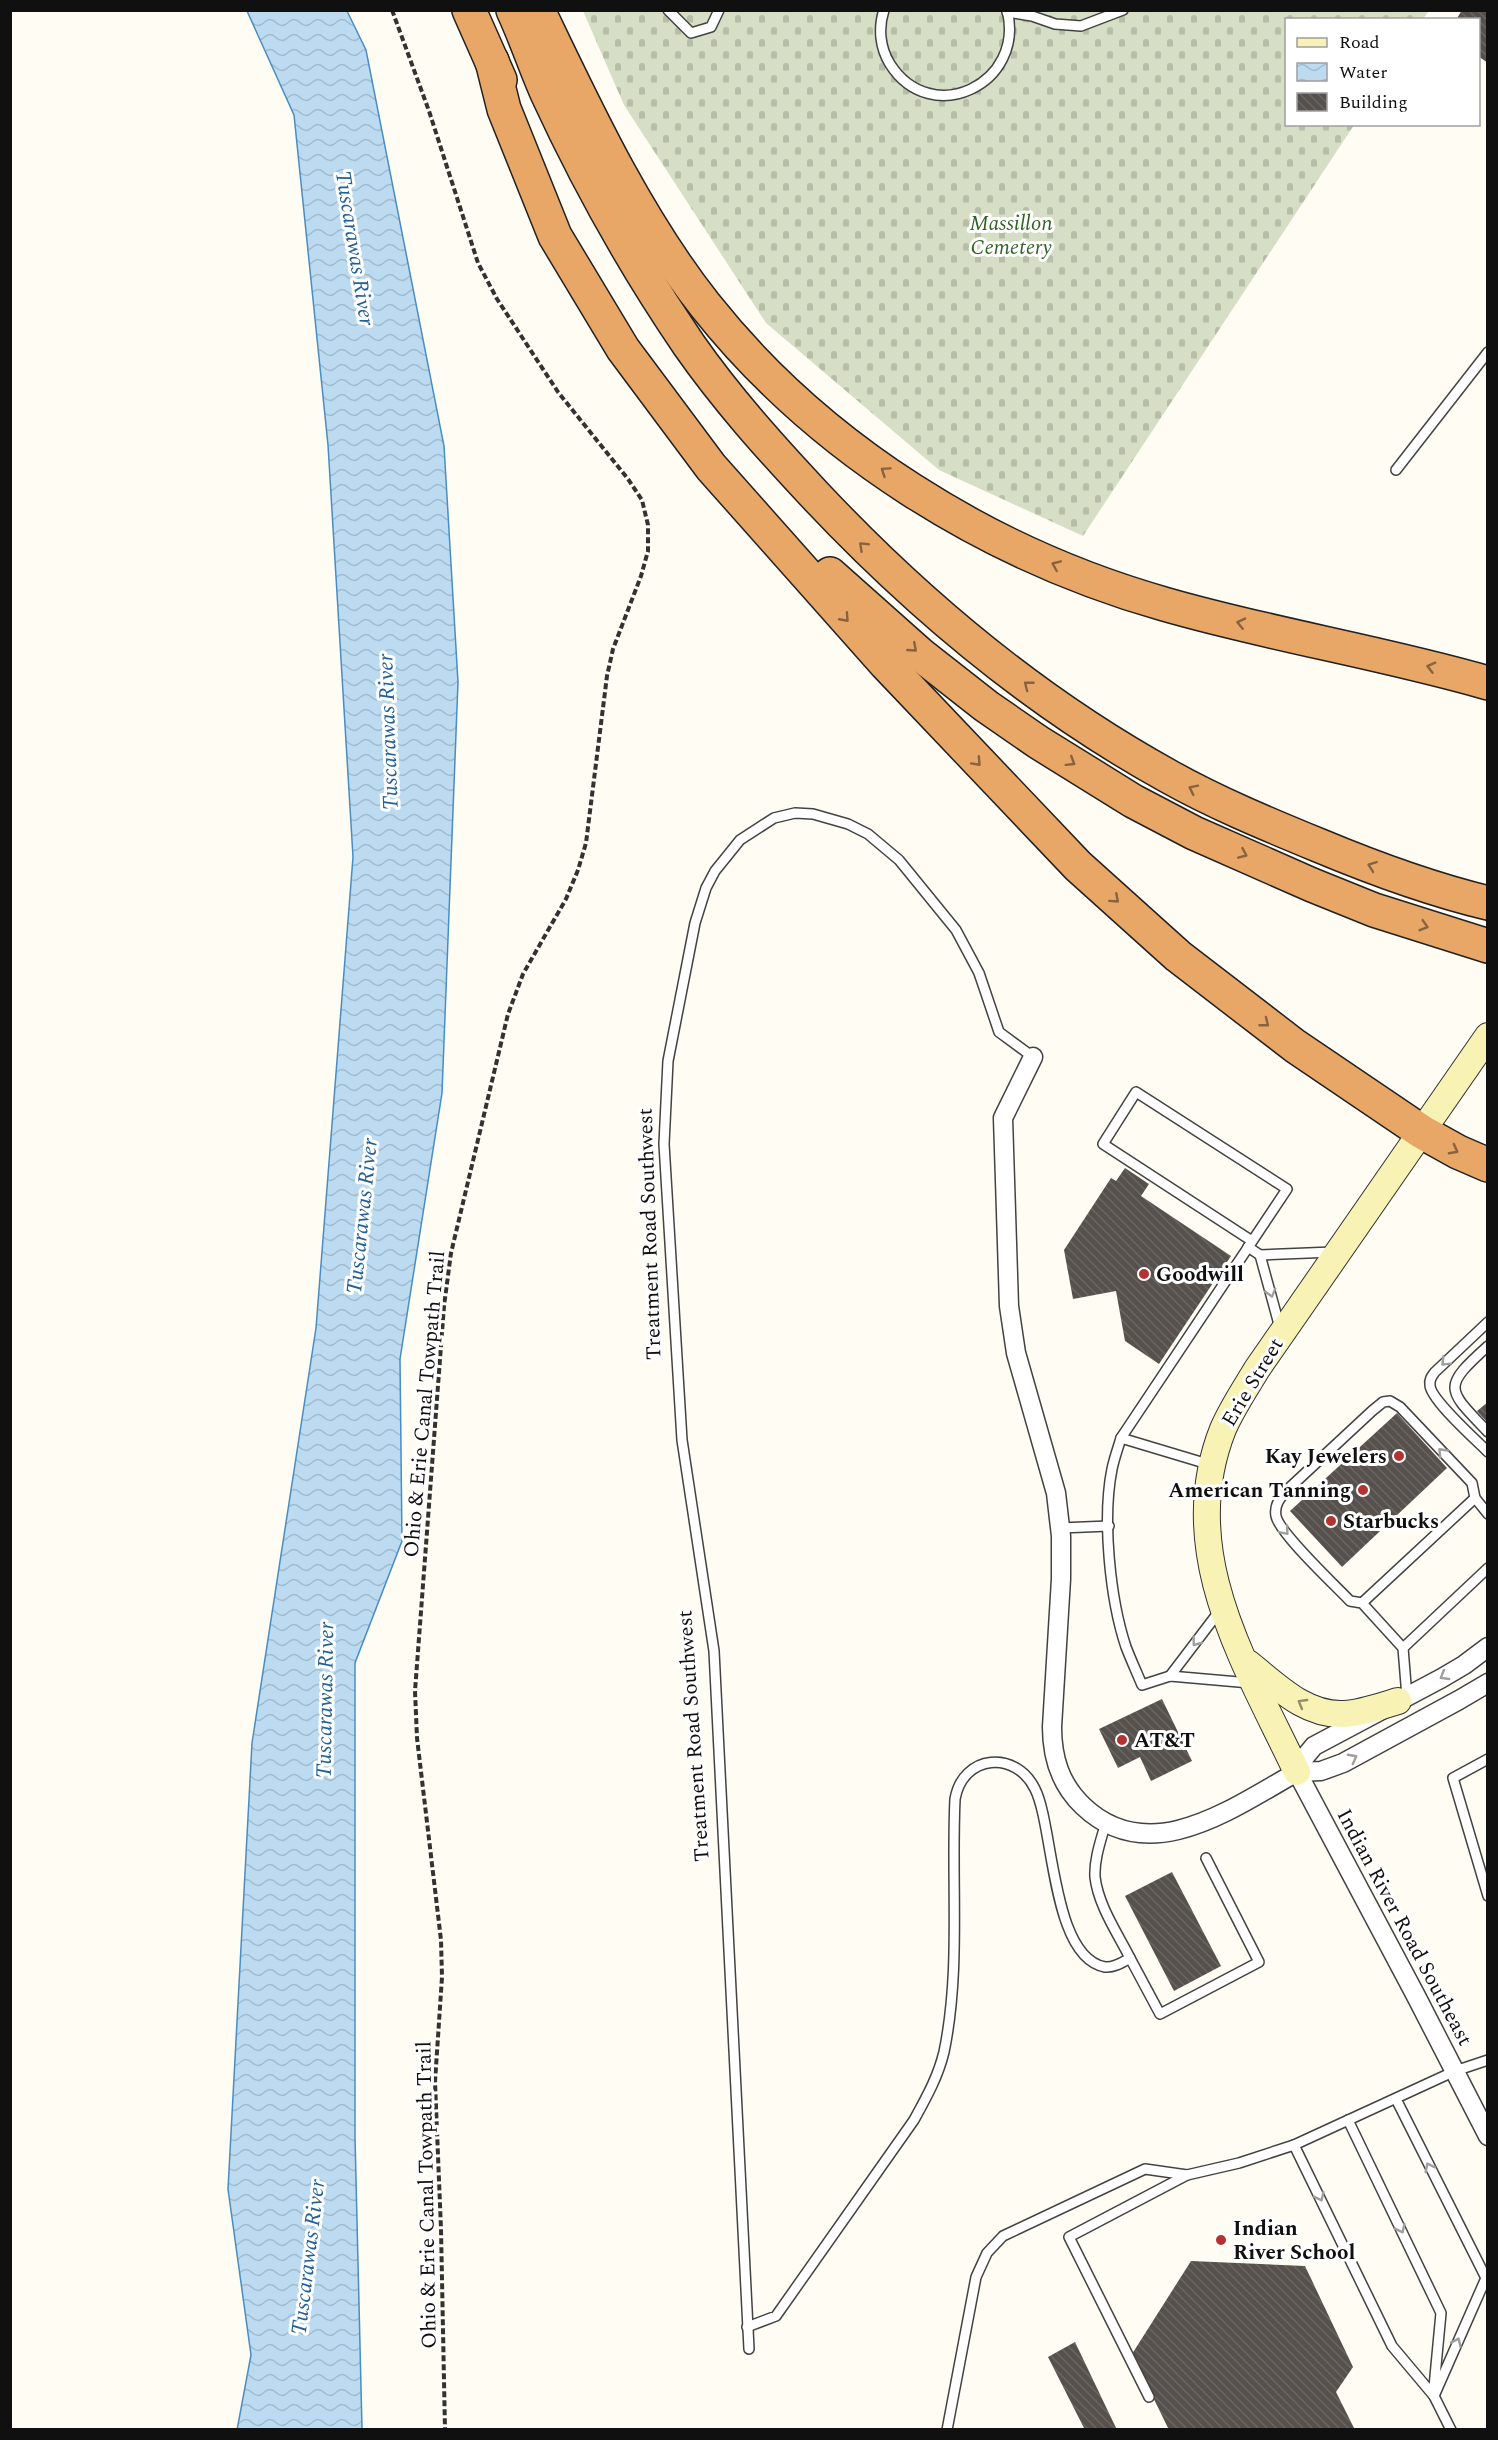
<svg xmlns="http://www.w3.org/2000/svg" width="1498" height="2440" viewBox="0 0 1498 2440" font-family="Spectral,serif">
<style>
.cemetery{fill:url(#cemetery-stones)}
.water{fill:url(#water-waves);stroke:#498dc2;stroke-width:1.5}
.building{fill:url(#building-back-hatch)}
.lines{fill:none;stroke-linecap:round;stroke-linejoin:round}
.lane-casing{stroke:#434343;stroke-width:12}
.street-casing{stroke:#434343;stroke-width:21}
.secondary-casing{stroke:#323232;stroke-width:28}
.highway-casing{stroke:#212121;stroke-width:36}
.path{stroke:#323232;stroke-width:4;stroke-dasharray:6 3;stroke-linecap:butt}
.lane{stroke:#fff;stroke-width:9}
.street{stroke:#fff;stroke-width:18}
.secondary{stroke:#f8f3b4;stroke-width:26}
.highway{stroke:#e8a767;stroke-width:33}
.oneway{stroke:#876340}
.oneway2{stroke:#9f9f9f}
.oneway3{stroke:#908d6a}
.poi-dot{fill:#b53233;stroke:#fff;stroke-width:2}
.labels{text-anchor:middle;stroke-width:6;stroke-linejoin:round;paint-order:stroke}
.park-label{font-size:21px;font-style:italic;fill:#2f6324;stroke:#fff}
.street-label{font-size:21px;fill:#101010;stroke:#fff}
.poi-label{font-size:21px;font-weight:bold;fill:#101010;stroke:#fff;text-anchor:start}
.water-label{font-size:22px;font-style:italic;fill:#226098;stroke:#fff}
</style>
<defs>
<pattern id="cemetery-stones" width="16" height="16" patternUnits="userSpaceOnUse" patternTransform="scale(1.5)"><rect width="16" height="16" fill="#d6dfc5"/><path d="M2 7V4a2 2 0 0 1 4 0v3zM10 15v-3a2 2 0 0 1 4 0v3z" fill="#b7bea8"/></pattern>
<pattern id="water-waves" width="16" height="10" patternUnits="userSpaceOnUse" patternTransform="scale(1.5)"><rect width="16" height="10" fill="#bcdbf1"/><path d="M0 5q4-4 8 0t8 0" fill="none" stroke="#a1bbce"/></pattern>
<pattern id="building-back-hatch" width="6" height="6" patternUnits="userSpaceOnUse" patternTransform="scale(1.5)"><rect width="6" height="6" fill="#57514d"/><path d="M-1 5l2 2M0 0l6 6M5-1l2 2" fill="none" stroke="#6a6562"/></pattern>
</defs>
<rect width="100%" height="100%" fill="#fefcf3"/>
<!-- cemetery -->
<polygon class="cemetery" points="583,11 1429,11 1423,19 1286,20 1286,124 1354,125 1083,536 939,470 766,323 624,105"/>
<!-- water -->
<polygon class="water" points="347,11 366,50 444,446 458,682 442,1093 400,1359 402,1541 355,1663 355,2137 362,2429 237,2430 251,2355 228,2189 252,1743 316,1328 353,857 328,445 294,115 247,11"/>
<!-- building -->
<g class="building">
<polygon points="1462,10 1488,10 1488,63 1478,56 1478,20 1456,20"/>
<polygon points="1125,1168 1149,1184 1141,1196 1231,1256 1159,1364 1125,1341 1116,1291 1073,1299 1064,1250 1111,1178 1116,1181"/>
<polygon points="1488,1402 1488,1423 1477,1411"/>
<polygon points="1397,1413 1447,1468 1342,1567 1290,1511"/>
<polygon points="1162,1699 1192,1761 1151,1781 1140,1757 1118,1768 1099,1729"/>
<polygon points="1172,1872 1221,1966 1174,1991 1125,1896"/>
<polygon points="1191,2261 1305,2266 1353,2367 1336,2392 1355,2430 1169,2430 1132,2354"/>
<polygon points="1075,2342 1117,2430 1085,2430 1048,2357"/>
</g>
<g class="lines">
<!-- lane casing -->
<g class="lane-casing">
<g id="lane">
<polyline points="668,10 691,33 711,27 719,10"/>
<path d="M884,10c-6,18 -4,38 6,54 41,65 136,20 117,-54"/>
<polyline points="1007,12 1032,16 1055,24 1081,26 1123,10"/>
<polyline points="1396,470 1488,352"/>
<polyline points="1248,1247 1260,1255 1333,1252"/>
<polyline points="1260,1255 1280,1328"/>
<path d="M1488,1322l-53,50c-3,4 -6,7 -5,13 0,14 46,55 58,67"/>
<path d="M1488,1346c-47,42 -41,43 0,86"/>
<polyline points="1121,1438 1211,1465"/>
<polyline points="1060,1528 1109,1526"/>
<polyline points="1362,1603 1475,1498"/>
<polyline points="1403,1648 1488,1568"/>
<polyline points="1170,1676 1221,1609"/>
<path d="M1250,1683l-80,-7 -28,9c-5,-12 -11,-25 -16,-38 -16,-48 -24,-128 -14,-178 2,-10 6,-21 9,-31l166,-249 -151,-97 -33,52 149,97"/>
<path d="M1407,1697l-4,-49 -41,-45 -12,-2c-14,-15 -71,-68 -74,-85 -2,-11 4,-18 10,-25l86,-80 11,-9 7,-1 10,6 72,76 3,15 13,16"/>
<polyline points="1488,1759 1453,1778 1488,1896"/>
<polyline points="1130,1958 1160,2014 1259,1962 1206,1858"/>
<polyline points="1396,2099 1486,2278 1434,2396"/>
<polyline points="1348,2120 1441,2313 1434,2387"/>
<polyline points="1294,2145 1392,2346 1434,2396 1451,2430"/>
<path d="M747,2327l29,-11 138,-196c12,-22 24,-43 30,-68 17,-82 7,-169 11,-253 8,-45 61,-49 80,-10 19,37 16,168 70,178 9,1 18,-5 25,-9 -12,-24 -32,-53 -35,-81 -1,-18 6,-37 11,-55"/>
<polyline points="749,2349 714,1651 682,1440 664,1144 668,1061 695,923 706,888 715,871 740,840 774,818 795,813 813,814 848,824 868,834 899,860 956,930 979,973 999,1032 1033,1057"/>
<polyline points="1149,2397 1069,2237 1187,2175"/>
<polyline points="947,2430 976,2277 987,2253 1003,2236 1145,2169 1187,2175 1239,2163 1294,2145 1455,2071 1488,2060"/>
</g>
</g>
<!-- street casing -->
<g class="street-casing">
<g id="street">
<path d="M1033,1057l-30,61 6,188 7,47 40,140 5,43v43l-9,148c0,31 8,57 31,79 67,64 151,1 214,-34"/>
<polyline points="1297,1772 1416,1996 1488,2136"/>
<polyline points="1297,1772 1304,1758 1314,1746 1442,1678 1464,1665 1488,1647"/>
<polyline points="1297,1772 1321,1771 1343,1763 1459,1700 1488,1683"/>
</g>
</g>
<!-- secondary casing -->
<g class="secondary-casing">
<g id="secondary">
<path d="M1248,1663c28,22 57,53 96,51 18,-1 37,-8 54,-13"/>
<path d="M1297,1772c-51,-108 -123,-220 -74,-343 9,-21 22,-40 34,-60l231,-333"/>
</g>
</g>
<!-- highway casing -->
<g class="highway-casing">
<g id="highway">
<polyline points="469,10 500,80"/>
<path d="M513,10c13,28 22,56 34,83 40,87 88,173 142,252 37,53 80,101 124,148 104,111 221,209 355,283 48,27 99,48 150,69 55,23 112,44 170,58"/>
<path d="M538,10c49,102 97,206 167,295 114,144 283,249 459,299 107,31 217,48 324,79"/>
<polyline points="492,61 504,109 555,236 623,349 711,467 886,664 1078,866 1178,956 1295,1046 1422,1132 1458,1152 1488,1165"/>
<polyline points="830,574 921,655 986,706 1038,742 1133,801 1194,833 1312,885 1374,910 1488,946"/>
</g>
</g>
<!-- path -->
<polyline class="path" points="392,10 429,111 478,263 497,299 558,392 628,479 642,500 648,525 648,551 641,576 613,649 607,676 586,843 578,870 566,899 523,974 508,1014 451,1253 444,1306 415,1691 417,1738 441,1940 442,1977 435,2082 441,2229 445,2430"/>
<!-- lane -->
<use href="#lane" class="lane"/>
<!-- street -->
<use href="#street" class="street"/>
<!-- secondary -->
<use href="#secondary" class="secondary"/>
<!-- highway -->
<use href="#highway" class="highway"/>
</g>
<!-- one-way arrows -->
<defs><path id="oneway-chevron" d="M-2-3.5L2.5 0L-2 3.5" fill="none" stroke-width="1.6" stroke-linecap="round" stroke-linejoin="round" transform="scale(1.5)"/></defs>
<g class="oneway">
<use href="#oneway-chevron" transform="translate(885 471) rotate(-146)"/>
<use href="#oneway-chevron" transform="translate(863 546) rotate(-136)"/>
<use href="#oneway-chevron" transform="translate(1056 565) rotate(-157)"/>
<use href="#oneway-chevron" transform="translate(845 618) rotate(48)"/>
<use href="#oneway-chevron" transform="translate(1241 623) rotate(-167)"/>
<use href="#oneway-chevron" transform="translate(913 648) rotate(41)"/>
<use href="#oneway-chevron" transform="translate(1431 667) rotate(-165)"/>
<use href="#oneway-chevron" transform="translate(1028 685) rotate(-142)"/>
<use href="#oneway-chevron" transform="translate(977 762) rotate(47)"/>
<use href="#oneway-chevron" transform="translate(1071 762) rotate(32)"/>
<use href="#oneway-chevron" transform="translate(1193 789) rotate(-154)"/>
<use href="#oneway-chevron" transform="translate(1243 854) rotate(24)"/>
<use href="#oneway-chevron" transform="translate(1372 866) rotate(-160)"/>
<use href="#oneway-chevron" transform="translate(1115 899) rotate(42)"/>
<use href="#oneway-chevron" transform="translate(1424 926) rotate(17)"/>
<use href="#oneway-chevron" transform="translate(1265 1023) rotate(38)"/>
<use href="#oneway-chevron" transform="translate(1454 1150) rotate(28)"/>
</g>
<g class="oneway2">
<use href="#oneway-chevron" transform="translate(1271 1293) rotate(74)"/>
<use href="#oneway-chevron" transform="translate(1445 1362) rotate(135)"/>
<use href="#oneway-chevron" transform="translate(1442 1452) rotate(-134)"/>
<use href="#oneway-chevron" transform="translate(1285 1531) rotate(50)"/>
<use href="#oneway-chevron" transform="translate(1196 1642) rotate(127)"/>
<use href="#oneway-chevron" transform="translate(1444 1676) rotate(150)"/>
<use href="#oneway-chevron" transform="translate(1353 1758) rotate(-28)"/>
<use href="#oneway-chevron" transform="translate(1429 2167) rotate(-117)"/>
<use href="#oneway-chevron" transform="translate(1320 2197) rotate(64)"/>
<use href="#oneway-chevron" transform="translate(1401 2229) rotate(64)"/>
<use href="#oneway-chevron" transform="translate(1457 2342) rotate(-66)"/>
</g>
<use class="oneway3" href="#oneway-chevron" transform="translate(1302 1703) rotate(-150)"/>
<!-- markers -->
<g class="poi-dot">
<circle cx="1144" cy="1274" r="6"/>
<circle cx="1399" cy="1456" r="6"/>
<circle cx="1363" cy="1490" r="6"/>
<circle cx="1331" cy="1521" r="6"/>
<circle cx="1122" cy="1740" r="6"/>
<circle cx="1221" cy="2240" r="6"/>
</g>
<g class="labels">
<!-- park labels -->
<g class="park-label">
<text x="1011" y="230">Massillon<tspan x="1011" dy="24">Cemetery</tspan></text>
</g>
<!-- street labels -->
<g class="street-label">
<text transform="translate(649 1234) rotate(-92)" y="7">Treatment Road Southwest</text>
<text transform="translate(1252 1382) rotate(-59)" y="7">Erie Street</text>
<text transform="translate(424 1404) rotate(-85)" y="7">Ohio &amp; Erie Canal Towpath Trail</text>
<text transform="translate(693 1736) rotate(-94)" y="7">Treatment Road Southwest</text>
<text transform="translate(1405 1927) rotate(62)" y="7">Indian River Road Southeast</text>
<text transform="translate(426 2195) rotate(-91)" y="7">Ohio &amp; Erie Canal Towpath Trail</text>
</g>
<!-- poi labels -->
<g class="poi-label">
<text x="1156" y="1281">Goodwill</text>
<text x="1387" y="1463" text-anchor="end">Kay Jewelers</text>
<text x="1351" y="1497" text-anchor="end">American Tanning</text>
<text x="1343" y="1528">Starbucks</text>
<text x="1134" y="1747">AT&amp;T</text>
<text x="1233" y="2235">Indian<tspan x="1233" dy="24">River School</tspan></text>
</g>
<!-- water labels -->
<g class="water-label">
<text transform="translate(356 248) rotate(81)" y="8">Tuscarawas River</text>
<text transform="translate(387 732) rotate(-92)" y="8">Tuscarawas River</text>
<text transform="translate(361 1216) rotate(-84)" y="8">Tuscarawas River</text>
<text transform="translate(324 1700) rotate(-89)" y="8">Tuscarawas River</text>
<text transform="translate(307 2257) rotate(-83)" y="8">Tuscarawas River</text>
</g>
</g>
<!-- border -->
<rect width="1498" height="2440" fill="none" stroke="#101010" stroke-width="24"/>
<!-- legend -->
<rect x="1285" y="18" width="195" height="108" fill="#ffffff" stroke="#9f9f9f" stroke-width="1.5"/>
<rect x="1297" y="38" width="30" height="9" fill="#f8f3b4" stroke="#9f9f9f" stroke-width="1.5"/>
<text x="1339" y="48" font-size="18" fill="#101010">Road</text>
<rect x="1297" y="63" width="30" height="18" fill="url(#water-waves)" stroke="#9f9f9f" stroke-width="1.5"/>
<text x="1339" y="78" font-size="18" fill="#101010">Water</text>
<rect x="1297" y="93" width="30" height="18" fill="url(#building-back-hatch)" stroke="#9f9f9f" stroke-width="1.5"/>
<text x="1339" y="108" font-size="18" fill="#101010">Building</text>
</svg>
